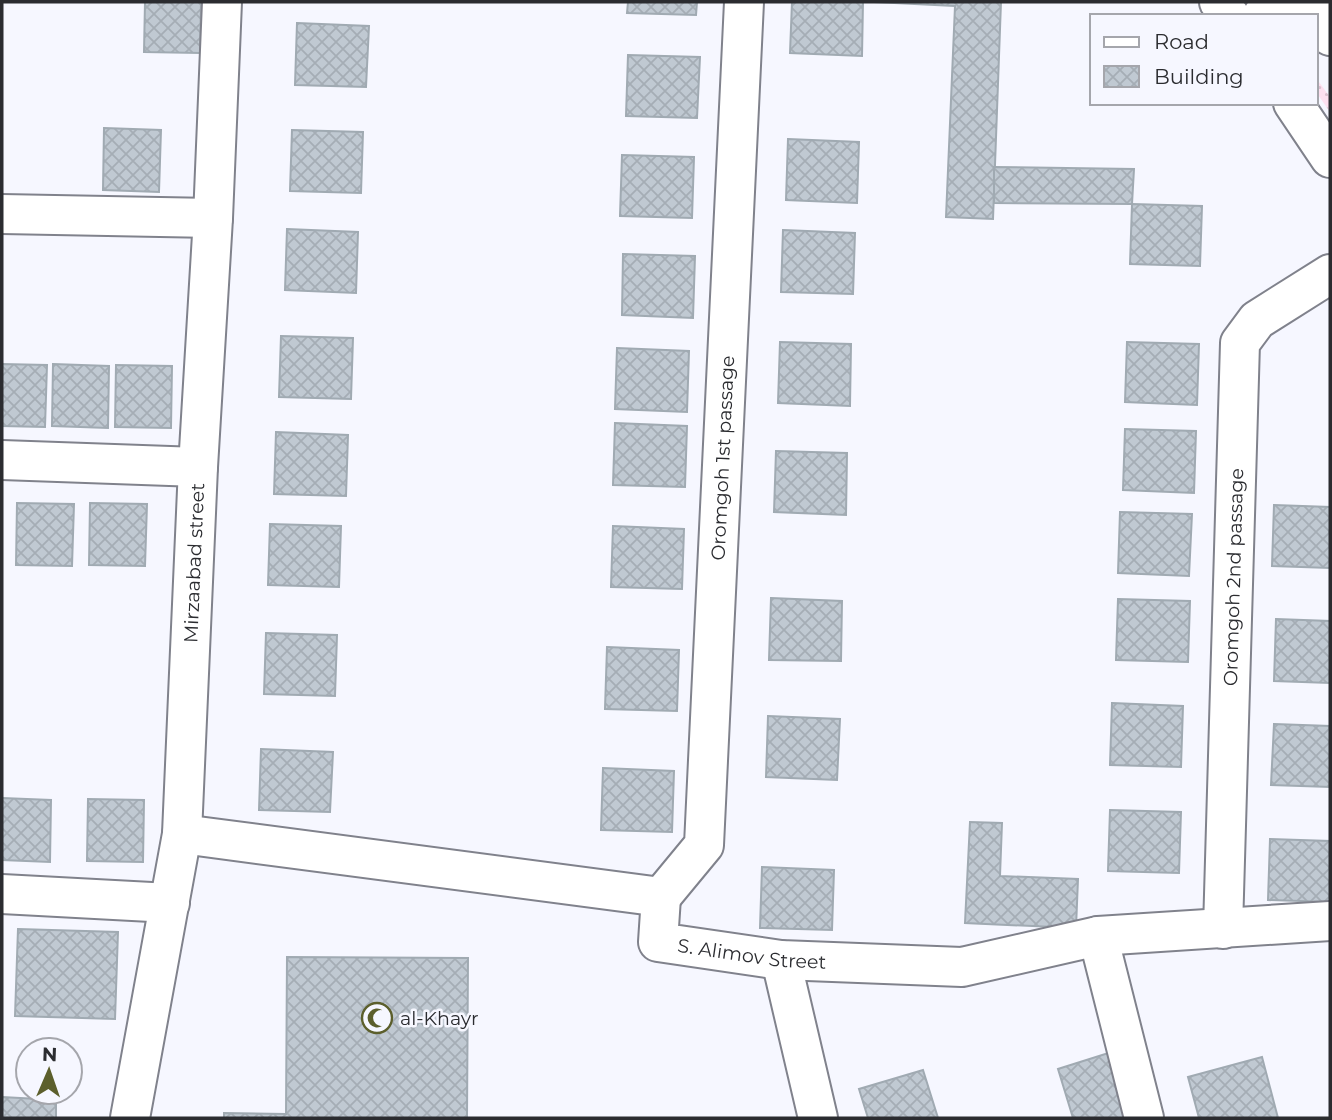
<svg xmlns="http://www.w3.org/2000/svg" width="1332" height="1120" viewBox="0 0 1332 1120" font-family="Montserrat,sans-serif">
<style>
.grass{fill:url(#grass-dots)}
.building{fill:url(#building-cross-hatch);stroke:#a0aab2;stroke-width:2}
.lines{fill:none;stroke-linecap:round;stroke-linejoin:round}
.minor-casing{stroke:#80828c;stroke-width:42}
.highway-casing{stroke:#80828c;stroke-width:42}
.minor{stroke:#fff;stroke-width:38}
.highway{stroke:#fff;stroke-width:38}
.labels{text-anchor:middle;stroke-width:5;stroke-linejoin:round;paint-order:stroke}
.street-label{font-size:19px;fill:#2b2c30;stroke:#f6f7ff}
.poi-label{font-size:19px;fill:#2b2c30;stroke:#f6f7ff;text-anchor:start}
</style>
<defs>
<pattern id="grass-dots" width="8" height="8" patternUnits="userSpaceOnUse" patternTransform="scale(1.75)"><rect width="8" height="8" fill="#fde0f0"/><path d="M2 2h.1M6 6h.1" fill="none" stroke="#d9c0ce" stroke-width="1.8" stroke-linecap="round"/></pattern>
<pattern id="building-cross-hatch" width="8" height="8" patternUnits="userSpaceOnUse" patternTransform="scale(1.75)"><rect width="8" height="8" fill="#c0c9d2"/><path d="M0 0l8 8M0 8l8-8" fill="none" stroke="#a5adb5"/></pattern>
</defs>
<rect width="100%" height="100%" fill="#f6f7ff"/>
<!-- grass -->
<polygon class="grass" points="1316,78 1330,97 1330,112 1316,92"/>
<!-- building -->
<g class="building">
<polygon points="145,2 201,2 200,53 144,52"/>
<polygon points="628,2 697,2 696,15 627,13"/>
<polygon points="792,2 863,2 862,56 790,53"/>
<polygon points="874,2 1001,2 993,219 946,217 955,6"/>
<polygon points="297,23 369,26 366,87 295,85"/>
<polygon points="628,55 700,57 697,118 626,116"/>
<polygon points="104,128 161,130 159,192 103,190"/>
<polygon points="292,130 363,132 361,193 290,191"/>
<polygon points="788,139 859,142 857,203 786,200"/>
<polygon points="622,155 694,157 692,218 620,216"/>
<polygon points="994,167 1134,169 1132,204 994,203"/>
<polygon points="1132,204 1202,206 1200,266 1130,264"/>
<polygon points="287,229 358,232 356,293 285,290"/>
<polygon points="783,230 855,233 853,294 781,292"/>
<polygon points="623,254 695,256 693,318 622,315"/>
<polygon points="281,336 353,338 351,399 279,397"/>
<polygon points="780,342 851,344 850,406 778,403"/>
<polygon points="1127,342 1199,344 1197,405 1125,402"/>
<polygon points="617,348 689,351 687,412 615,409"/>
<polygon points="2,364 47,365 45,427 2,426"/>
<polygon points="53,364 109,366 108,428 52,426"/>
<polygon points="116,365 172,366 171,428 115,427"/>
<polygon points="615,423 687,426 685,487 613,485"/>
<polygon points="1125,429 1196,431 1194,493 1123,490"/>
<polygon points="276,432 348,435 346,496 274,494"/>
<polygon points="776,451 847,453 846,515 774,512"/>
<polygon points="17,503 74,504 72,566 16,565"/>
<polygon points="90,503 147,504 145,566 89,565"/>
<polygon points="1274,505 1330,507 1330,568 1272,566"/>
<polygon points="1120,512 1192,514 1189,576 1118,573"/>
<polygon points="270,524 341,526 339,587 268,585"/>
<polygon points="613,526 684,529 682,589 611,587"/>
<polygon points="771,598 842,601 841,661 769,660"/>
<polygon points="1118,599 1190,601 1188,662 1116,660"/>
<polygon points="1276,619 1330,621 1330,683 1274,681"/>
<polygon points="266,633 337,635 335,696 264,694"/>
<polygon points="607,647 679,650 677,711 605,709"/>
<polygon points="1112,703 1183,706 1181,767 1110,765"/>
<polygon points="768,716 840,719 837,780 766,777"/>
<polygon points="1274,724 1330,726 1330,787 1271,785"/>
<polygon points="261,749 333,752 330,812 259,810"/>
<polygon points="603,768 674,771 672,832 601,830"/>
<polygon points="2,798 51,800 50,862 2,860"/>
<polygon points="88,799 144,800 143,862 87,861"/>
<polygon points="1110,810 1181,812 1179,873 1108,871"/>
<polygon points="970,822 1002,823 1000,876 1078,879 1076,928 965,923"/>
<polygon points="1270,839 1330,841 1330,902 1268,900"/>
<polygon points="762,867 834,870 832,930 760,928"/>
<polygon points="18,929 118,932 115,1019 15,1016"/>
<polygon points="287,957 468,958 467,1118 224,1118 224,1113 286,1114"/>
<polygon points="1121,1049 1135,1118 1073,1118 1058,1069"/>
<polygon points="1262,1057 1278,1118 1199,1118 1188,1077"/>
<polygon points="923,1070 938,1118 868,1118 859,1089"/>
<polygon points="2,1097 56,1100 56,1118 2,1118"/>
</g>
<g class="lines">
<!-- minor casing -->
<g class="minor-casing">
<g id="minor">
<polyline points="2,214 213,218"/>
<polyline points="2,460 198,467"/>
<path id="s1" d="M182,834l479,63 -3,45 123,18 181,7 136,-31 232,-15"/>
<polyline points="2,894 170,903"/>
<path id="s2" d="M661,897l43,-52 40,-843"/>
<path id="s3" d="M1223,929l17,-586 17,-23 73,-46"/>
<polyline points="1098,936 1144,1118"/>
<polyline points="781,960 818,1118"/>
<path id="s4" d="M130,1118l52,-284 16,-367 15,-249 9,-216"/>
</g>
</g>
<!-- highway casing -->
<g class="highway-casing">
<g id="highway">
<polyline points="1219,2 1230,16"/>
<polyline points="1306,2 1330,36"/>
<polyline points="1262,16 1268,7 1280,2"/>
<polyline points="1293,103 1330,158"/>
</g>
</g>
<!-- minor -->
<use href="#minor" class="minor"/>
<!-- highway -->
<use href="#highway" class="highway"/>
</g>
<!-- icons -->
<defs>
<g id="mosque-ring" transform="scale(1.575)"><circle r="9.5" fill="#f6f7ff" stroke="#5c5f2c" stroke-width="1.5"/><path d="M3.5-4.9A6 6 0 1 0 3.5 4.9A5 5 0 1 1 3.5-4.9Z" fill="#5c5f2c"/></g>
</defs>
<g fill-rule="evenodd">
<use href="#mosque-ring" x="377" y="1018"/>
</g>
<g class="labels">
<!-- street labels -->
<g class="street-label">
<text dy="7" stroke="none"><textPath href="#s2" startOffset="455">Oromgoh 1st passage</textPath></text>
<text dy="7" stroke="none"><textPath href="#s4" startOffset="560">Mirzaabad street</textPath></text>
<text dy="7" stroke="none"><textPath href="#s3" startOffset="352">Oromgoh 2nd passage</textPath></text>
<text dy="7" stroke="none"><textPath href="#s1" startOffset="623">S. Alimov Street</textPath></text>
</g>
<!-- poi labels -->
<g class="poi-label">
<text x="400" y="1025">al-Khayr</text>
</g>
</g>
<!-- border -->
<rect width="1332" height="1120" fill="none" stroke="#2b2c30" stroke-width="7"/>
<!-- legend -->
<rect x="1090" y="14" width="228" height="91" fill="#f6f7ff" stroke="#a5a6ac" stroke-width="2"/>
<rect x="1104" y="37" width="35" height="10" fill="#ffffff" stroke="#a5a6ac" stroke-width="2"/>
<text x="1154" y="49" font-size="21" fill="#2b2c30">Road</text>
<rect x="1104" y="66" width="35" height="21" fill="url(#building-cross-hatch)" stroke="#a5a6ac" stroke-width="2"/>
<text x="1154" y="84" font-size="21" fill="#2b2c30">Building</text>
<!-- north arrow -->
<g transform="translate(49 1071) rotate(2)"><circle r="33" fill="#f6f7ff" stroke="#a5a6ac" stroke-width="2"/>
<path d="M0-5L12 26L0 18L-12 26Z" fill="#5c5f2c"/>
<text y="-10" font-size="19" font-weight="bold" text-anchor="middle" fill="#2b2c30">N</text>
</g>
</svg>
